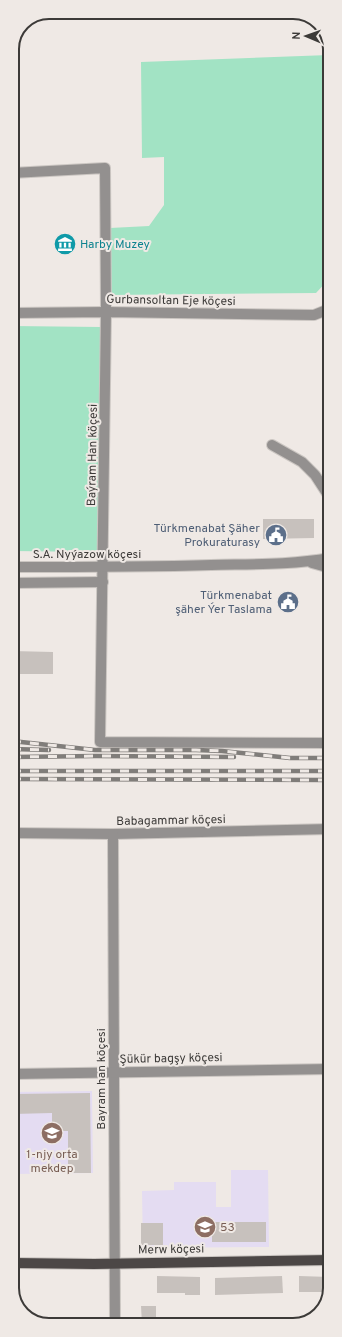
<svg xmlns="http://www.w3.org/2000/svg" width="342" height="1337" viewBox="0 0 342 1337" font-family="Overpass,sans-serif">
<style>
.education{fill:#e4dcf2}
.green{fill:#a2e3c4}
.building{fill:#c7c1bd}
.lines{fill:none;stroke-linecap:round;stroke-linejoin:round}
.minor-casing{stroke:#cbc6c2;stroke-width:12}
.major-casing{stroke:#cbc6c2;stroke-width:12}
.minor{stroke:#93908f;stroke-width:10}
.major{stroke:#4c4746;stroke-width:10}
.rail-casing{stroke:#807d7a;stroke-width:4.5}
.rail{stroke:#efe9e5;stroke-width:3;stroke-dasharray:9;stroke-linecap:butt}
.labels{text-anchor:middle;stroke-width:4;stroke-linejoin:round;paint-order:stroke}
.culture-label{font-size:12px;fill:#0d838f;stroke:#efe9e5;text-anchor:start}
.street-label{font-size:12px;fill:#3c3a38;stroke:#efe9e5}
.service-label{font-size:12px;fill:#4e5e75;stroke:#efe9e5;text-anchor:end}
.education-label{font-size:12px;fill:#785e54;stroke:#efe9e5}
.rim{fill:none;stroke:#3c3a38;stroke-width:2}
</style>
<rect width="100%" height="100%" fill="#efe9e5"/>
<!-- education -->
<g class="education">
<polygon points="92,1091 93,1173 13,1174 13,1092"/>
<polygon points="231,1170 268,1170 269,1247 143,1248 142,1191 174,1190 174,1182 216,1182 216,1207 231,1207"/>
</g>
<!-- green -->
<g class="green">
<polygon points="329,55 329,279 316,293 110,295 110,228 149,226 164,205 164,157 142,158 141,62"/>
<polygon points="12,326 101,327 99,552 12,551"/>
</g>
<!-- building -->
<g class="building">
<polygon points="263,519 314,519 314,538 263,539"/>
<polygon points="12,651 53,652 53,674 12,674"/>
<polygon points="90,1093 91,1173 68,1173 68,1131 52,1131 52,1113 13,1114 13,1094"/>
<rect x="212" y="1222" width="54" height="20"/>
<rect x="141" y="1223" width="22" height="22"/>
<polygon points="157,1276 200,1277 200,1295 185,1295 185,1293 157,1293"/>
<polygon points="282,1276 283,1293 215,1295 215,1278"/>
<polygon points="299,1276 330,1277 330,1288 328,1292 299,1292"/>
<polygon points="141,1306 156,1306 156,1323 142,1324"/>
</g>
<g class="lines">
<!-- minor casing -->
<g class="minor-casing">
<g id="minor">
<polyline points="12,173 105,168 106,312 100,742 330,743"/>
<polyline points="12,313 106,312 314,315 329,309"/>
<polyline points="272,445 302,462 315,475 330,498"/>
<polyline points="312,563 330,568"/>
<path d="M12,567c66,0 133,0 199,-2 39,-1 80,0 119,-7"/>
<polyline points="12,583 103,582"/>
<polyline points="12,833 113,834 330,829"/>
<polyline points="113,834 115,1325"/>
<polyline points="13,1074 330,1069"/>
</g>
</g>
<!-- major casing -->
<g class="major-casing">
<polyline id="major" points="13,1263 94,1264 330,1260"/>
</g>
<!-- minor -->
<use href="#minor" class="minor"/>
<!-- major -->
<use href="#major" class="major"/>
<!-- rail casing -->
<g class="rail-casing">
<g id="rail">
<polyline points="12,741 95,750 196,750 222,751 290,758 330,758"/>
<polyline points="12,749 49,750"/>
<polyline points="12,757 96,756 234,757"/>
<polyline points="12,771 330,771"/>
<polyline points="12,779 330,780"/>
</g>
</g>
<!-- rail -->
<use href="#rail" class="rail"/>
</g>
<!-- icons -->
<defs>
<g id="museum-disc" transform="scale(1.15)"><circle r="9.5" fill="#0f9aa8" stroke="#efe9e5"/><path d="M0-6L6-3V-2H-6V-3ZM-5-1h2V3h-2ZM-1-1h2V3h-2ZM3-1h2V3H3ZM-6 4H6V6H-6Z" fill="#fff"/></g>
<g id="civic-disc" transform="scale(1.15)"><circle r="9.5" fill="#5c6f8a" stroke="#efe9e5"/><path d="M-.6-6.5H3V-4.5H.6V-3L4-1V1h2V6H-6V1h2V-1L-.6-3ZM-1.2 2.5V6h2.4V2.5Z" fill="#fff"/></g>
<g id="school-disc" transform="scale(1.15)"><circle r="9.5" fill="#8d6e63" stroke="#efe9e5"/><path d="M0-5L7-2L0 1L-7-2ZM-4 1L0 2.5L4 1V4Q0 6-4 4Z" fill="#fff"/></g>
</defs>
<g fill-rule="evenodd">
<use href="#museum-disc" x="65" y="244"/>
<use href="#civic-disc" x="276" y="535"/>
<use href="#civic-disc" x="288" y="602"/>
<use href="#school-disc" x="52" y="1133"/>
<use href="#school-disc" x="205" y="1227"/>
</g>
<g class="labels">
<!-- culture labels -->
<g class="culture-label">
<text x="80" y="248">Harby Muzey</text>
</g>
<!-- street labels -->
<g class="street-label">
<text transform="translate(171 300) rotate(1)" y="4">Gurbansoltan Eje köçesi</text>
<text transform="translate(92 455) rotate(-89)" y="4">Baýram Han köçesi</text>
<text x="87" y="558">S.A. Nyýazow köçesi</text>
<text transform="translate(171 820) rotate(-1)" y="4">Babagammar köçesi</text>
<text transform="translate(171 1058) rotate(-1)" y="4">Şükür bagşy köçesi</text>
<text transform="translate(101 1079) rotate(-90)" y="4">Bayram han köçesi</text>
<text transform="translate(171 1249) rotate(-1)" y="4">Merw köçesi</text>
</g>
<!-- service labels -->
<g class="service-label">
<text x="260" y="532">Türkmenabat Şäher<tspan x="260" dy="14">Prokuraturasy</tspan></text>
<text x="272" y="599">Türkmenabat<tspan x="272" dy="14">şäher Ýer Taslama</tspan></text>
</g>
<!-- education labels -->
<g class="education-label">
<text x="52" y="1158">1-njy orta<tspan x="52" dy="14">mekdep</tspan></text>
<text x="220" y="1231" text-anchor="start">53</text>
</g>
</g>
<!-- crop -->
<path d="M0 0H342V1337H0ZM49 19H293A30 30 0 0 1 323 49V1288A30 30 0 0 1 293 1318H49A30 30 0 0 1 19 1288V49A30 30 0 0 1 49 19Z" fill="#efe9e5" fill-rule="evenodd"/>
<path class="rim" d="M49 19H293A30 30 0 0 1 323 49V1288A30 30 0 0 1 293 1318H49A30 30 0 0 1 19 1288V49A30 30 0 0 1 49 19Z"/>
<!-- north arrow -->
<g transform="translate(306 36) rotate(272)" stroke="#efe9e5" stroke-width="3" paint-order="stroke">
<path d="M0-3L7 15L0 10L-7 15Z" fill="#3c3a38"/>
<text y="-6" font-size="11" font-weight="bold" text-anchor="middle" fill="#3c3a38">N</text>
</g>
</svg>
